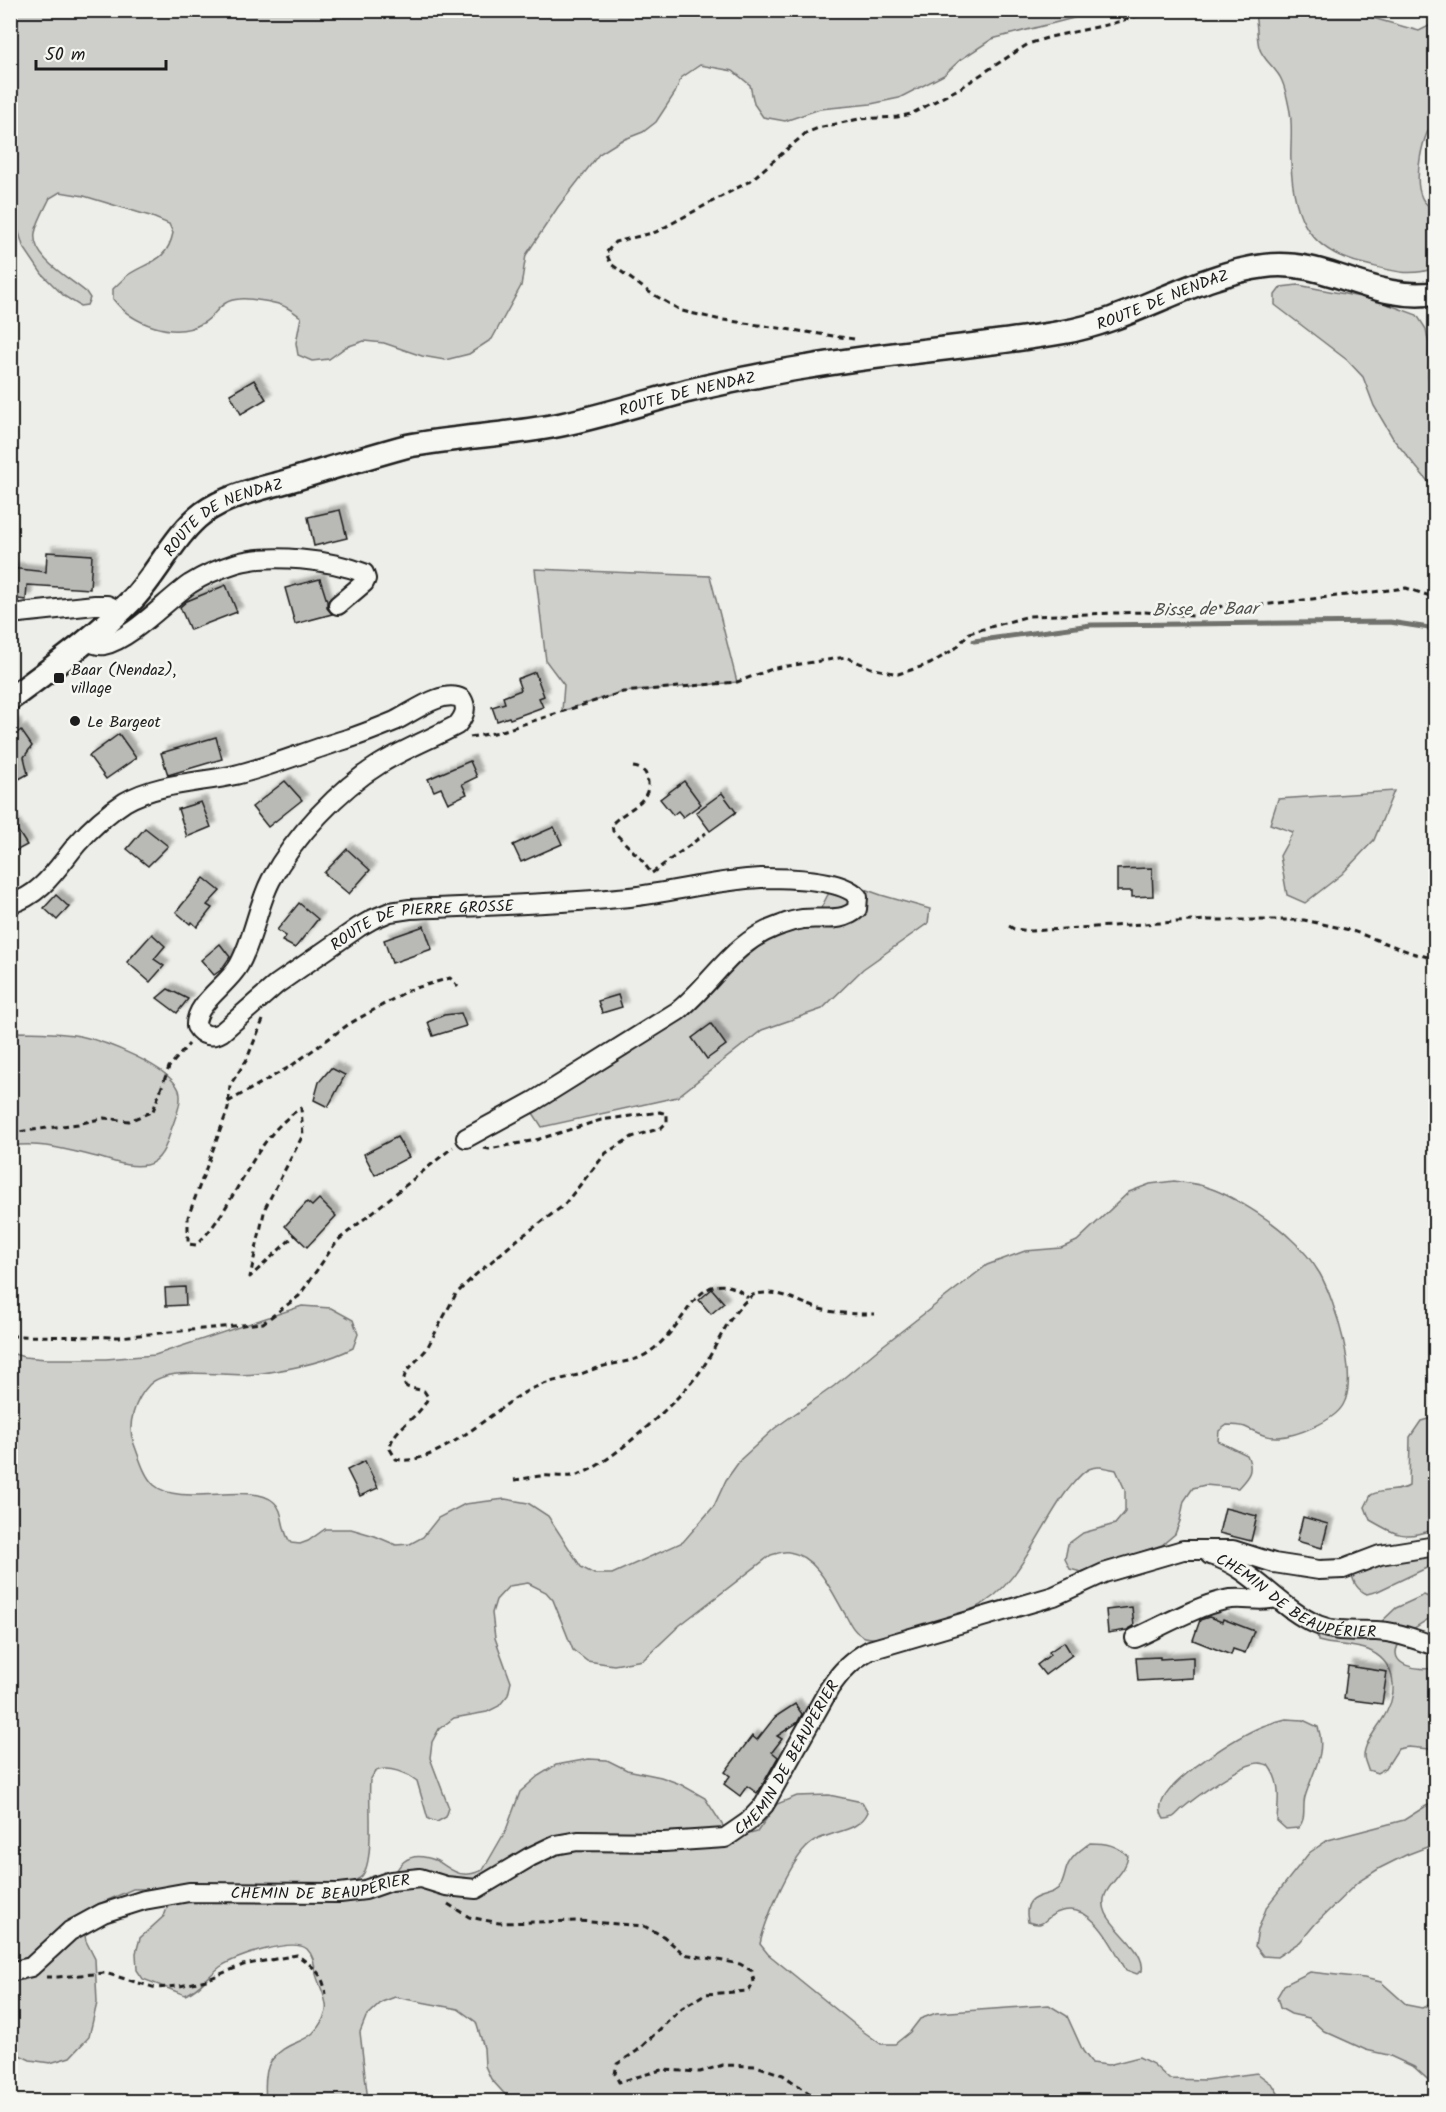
<svg xmlns="http://www.w3.org/2000/svg" width="1446" height="2112" viewBox="0 0 1446 2112" font-family="Kalam,sans-serif">
<style>
.green{fill:#cececb;stroke:#757574;stroke-width:1.5}
.lines{fill:none;stroke-linecap:round;stroke-linejoin:round}
.stream{stroke:#6f6f6d;stroke-width:5}
.building{fill:#b9b9b6;stroke:#1c1c1c;stroke-width:1.5;filter:url(#shadow)}
.minor-casing{stroke:#1c1c1c;stroke-width:22}
.major-casing{stroke:#1c1c1c;stroke-width:27}
.path{stroke:#1c1c1c;stroke-width:3;stroke-dasharray:6 4.5;stroke-linecap:butt}
.minor{stroke:#f6f6f2;stroke-width:18}
.major{stroke:#f6f6f2;stroke-width:22}
.poi-dot{fill:#1c1c1c;stroke:#f6f6f2;stroke-width:2}
.labels{text-anchor:middle;stroke-width:5;stroke-linejoin:round;paint-order:stroke}
.street-label{font-size:16px;fill:#1c1c1c;stroke:#f6f6f2}
.poi-label{font-size:16px;fill:#1c1c1c;stroke:#f6f6f2;text-anchor:start}
.water-label{font-size:18px;font-style:italic;fill:#535352;stroke:#f6f6f2}
</style>
<defs>
<filter id="shadow"><feDropShadow dx="5.5" dy="-5.5" stdDeviation="1.5" flood-color="#0004"/></filter>
</defs>
<rect width="100%" height="100%" fill="#edede9"/>
<filter id="ink" filterUnits="userSpaceOnUse"><feTurbulence type="fractalNoise" baseFrequency=".0167" numOctaves="2"/><feDisplacementMap in="SourceGraphic" scale="12" xChannelSelector="R" yChannelSelector="G"/><feConvolveMatrix kernelMatrix="1 2 1 2 8 2 1 2 1" color-interpolation-filters="sRGB"/></filter>
<g filter="url(#ink)">
<!-- green -->
<g class="green">
<path d="M11,10h1090v1l-109,28 -32,21 -16,15 -45,23 -28,6 -51,5 -35,12 -22,-4 -9,-13 -4,-19 -17,-14 -33,-6 -19,13 -6,15 -19,29 -13,10 -23,9 -21,13 -41,53 -32,48 -5,31 -29,53 -23,15 -24,6 -23,-4 -38,-13 -20,-2 -18,6 -17,12 -17,2 -14,-6 -2,-12 5,-26c-6,-4 -13,-10 -20,-12 -8,-3 -32,-7 -41,-6 -21,1 -23,16 -37,24 -29,17 -71,1 -90,-24v-10c5,-5 10,-10 15,-14 21,-14 39,-13 45,-42l-4,-9 -19,-8 -66,-20 -24,-4 -10,6c-5,10 -13,24 -15,35 -4,25 35,45 51,59l4,6 -3,7 -7,1 -16,-10 -22,-22 -19,-28 -12,-40z"/>
<path d="M1254,11h106l6,5 53,15 16,-8v97c-13,14 -22,60 -13,78 2,5 9,10 13,13v57c-25,9 -42,3 -67,-3 -58,-12 -75,-46 -77,-102 -1,-18 2,-34 -1,-51 -2,-10 -4,-22 -8,-31 -5,-13 -19,-20 -23,-34 -3,-12 -1,-24 -5,-36z"/>
<polygon points="1298,285 1376,300 1417,315 1426,329 1429,344 1428,376 1433,407 1436,411 1435,490 1394,440 1374,406 1363,377 1347,360 1275,305 1275,295 1281,287"/>
<polygon points="535,569 710,576 737,682 623,692 562,711 564,685 546,661"/>
<polygon points="1394,791 1374,840 1342,874 1305,903 1287,895 1280,856 1293,832 1270,824 1278,799"/>
<polygon points="836,879 881,895 930,909 928,923 863,969 822,1009 762,1030 677,1097 542,1127 533,1113 627,1055 688,1013 732,959 800,918 820,910"/>
<path d="M11,1032c23,0 46,0 69,4 24,5 89,30 99,54 4,12 -4,28 -8,40 -4,13 -9,32 -25,35 -15,3 -31,-3 -45,-7 -30,-7 -60,-17 -90,-12z"/>
<path d="M1174,1181c10,2 22,2 32,6 24,7 67,34 85,52 10,9 22,23 29,35 15,27 39,103 23,131 -9,16 -46,31 -64,32 -14,1 -22,-5 -34,-10 -6,-2 -12,-2 -18,-2l-8,6 -1,10 29,14c7,16 2,21 -9,33l-33,-3 -12,3 -9,13 -4,20 -5,13 -13,11 -81,27 -11,-3 -5,-10 3,-15 15,-11 32,-9 10,-12v-22l-9,-20c-10,-2 -18,-5 -27,-1 -9,4 -16,15 -22,22 -28,37 -49,98 -92,117 -24,10 -86,36 -110,29 -10,-3 -15,-13 -20,-23 -13,-22 -28,-58 -56,-62 -6,-1 -13,2 -18,3l-91,70 -37,35 -29,5 -27,-4 -14,-11 -20,-50 -7,-8 -18,-9 -19,3 -13,14 -4,13 3,25 16,44 -3,13 -9,11 -12,6 -33,6 -15,11 -7,13 -2,16 19,50 -3,9 -9,5 -9,-3 -11,-38c-9,-7 -30,-17 -42,-9 -2,2 -3,6 -5,8 -2,23 5,80 -8,96 -4,4 -12,7 -17,10l-212,3 -41,18 -6,8 -2,15 2,11 9,18 2,44 -8,34 -19,20 -20,6 -20,-3 -19,-9v-698l13,4 22,2h60l49,-4 147,-49 29,2 22,12 5,14 -5,14c-27,14 -67,22 -97,26 -27,4 -87,-10 -107,11 -14,15 -23,40 -15,59 5,13 10,32 20,41 26,23 97,-4 120,17 11,9 6,28 17,41l9,1 8,-3 17,-12h26l24,7 21,9 14,-1 13,-7 15,-19 27,-14 40,-5 23,4 20,13 33,51 13,7h18l71,-32 31,-36 12,-26 15,-21 34,-31 59,-42 47,-39 106,-82 38,-14 36,-3 16,-7 52,-49 21,-8z"/>
<path d="M1435,1417v112c-30,11 -37,7 -65,-9l-5,-13 6,-12c13,-7 27,-2 38,-9l1,-49 11,-16z"/>
<path d="M1435,1542v22l-57,27 -11,3c-9,-4 -14,-10 -15,-21z"/>
<path d="M1424,1595l11,5v15c-11,7 -27,15 -35,27 -16,24 20,29 35,26v77l-5,4 -22,-2 -10,2 -12,19 -9,5 -9,-3c-1,-4 -4,-10 -4,-14 0,-15 17,-31 23,-45 12,-23 7,-50 -19,-61 -16,-6 -33,-4 -50,-9l-1,-9 63,-9 16,-15z"/>
<path d="M1286,1719l17,1 15,7c9,26 -6,46 -13,70 -3,11 2,22 -7,31l-12,1 -9,-8c1,-21 5,-38 -9,-56 -3,-1 -6,-2 -9,-2 -17,0 -63,34 -76,45 -7,6 -8,11 -19,11 -3,-5 -5,-11 -2,-17 10,-25 76,-66 101,-76 8,-3 16,-5 23,-7z"/>
<path d="M589,1759l18,1 20,10 34,7 19,7 25,14 18,28 23,9 11,-3 20,-28 20,-8 32,-1 33,7 6,10c-10,23 -46,18 -62,36 -17,17 -41,72 -46,96l8,10 96,78 17,12h14l15,-12 10,-13 16,-6 113,-8 18,11 16,35 9,12 16,2 31,-8 14,7 16,15 36,1 52,-7 16,12 8,13 -2,4 -768,-1 -20,-22 -6,-13 -1,-18 -8,-26 -18,-13 -63,-12 -13,5 -16,15 -6,15 8,69h-102c-1,-11 -2,-30 5,-40 13,-18 30,-17 42,-28 6,-6 15,-19 13,-28 -1,-12 -9,-23 -11,-35 -1,-8 -2,-15 -8,-21 -14,-12 -73,8 -87,18 -12,9 -21,23 -35,28l-42,-16 -6,-9 -1,-17 4,-15 24,-22 6,-15 217,-11c10,-23 18,-42 48,-30 10,4 18,14 29,14 7,1 13,-2 19,-4l23,-40 14,-38 18,-16 18,-11z"/>
<polygon points="1435,1803 1435,1844 1406,1855 1380,1868 1358,1882 1316,1923 1300,1942 1277,1957 1263,1956 1255,1946 1258,1930 1267,1906 1309,1853 1328,1840 1404,1820 1426,1806"/>
<path d="M1090,1843c16,0 27,2 38,13 -2,22 -33,32 -22,57 8,18 40,38 36,58l-5,3 -11,-4c-13,-23 -35,-73 -70,-57 -14,6 -9,15 -28,9 -7,-34 23,-21 33,-37 4,-7 4,-16 8,-22 5,-9 13,-14 21,-20z"/>
<polygon points="1310,1972 1364,1978 1381,1982 1407,2005 1422,2008 1435,2002 1435,2086 1414,2067 1388,2055 1366,2050 1324,2031 1309,2018 1291,2014 1280,2008 1277,1997 1284,1985"/>
</g>
<g class="lines">
<!-- stream -->
<polyline class="stream" points="974,641 1091,625 1390,622 1436,629"/>
</g>
<!-- building -->
<g class="building">
<polygon points="254,380 266,399 241,414 230,394"/>
<polygon points="340,510 347,538 314,546 308,517"/>
<polygon points="47,552 92,555 90,589 27,585 26,600 10,598 10,568 46,572"/>
<polygon points="320,579 327,601 327,608 332,614 295,624 285,588"/>
<polygon points="226,585 237,612 190,630 180,607 187,601"/>
<polygon points="535,672 544,696 539,698 543,707 510,719 509,717 497,721 492,707 505,703 503,697 521,690 517,679"/>
<polygon points="15,724 17,733 21,730 32,746 24,757 28,774 10,784 10,725"/>
<polygon points="119,734 136,758 106,779 89,756"/>
<polygon points="216,737 222,759 168,775 161,753"/>
<polygon points="470,761 477,777 462,784 467,794 448,803 441,788 434,791 428,779"/>
<polygon points="285,781 302,800 268,827 252,807"/>
<polygon points="684,781 701,804 683,817 678,811 673,815 660,799"/>
<polygon points="722,793 736,812 710,831 696,812"/>
<polygon points="201,802 211,827 187,837 178,809"/>
<polygon points="10,819 27,845 10,854"/>
<polygon points="554,827 562,844 521,862 513,845"/>
<polygon points="145,828 168,846 148,866 127,849"/>
<polygon points="347,849 370,870 349,894 324,873"/>
<polygon points="1152,868 1153,896 1132,897 1132,891 1117,891 1117,869"/>
<polygon points="204,878 220,891 207,905 212,908 197,927 192,922 190,924 176,912"/>
<polygon points="56,895 69,907 57,920 44,908"/>
<polygon points="299,903 318,919 295,948 282,941 286,936 277,930"/>
<polygon points="424,926 432,949 392,963 384,940"/>
<polygon points="152,934 165,946 154,959 164,966 150,982 127,962"/>
<polygon points="220,944 230,957 221,970 214,975 201,960"/>
<polygon points="168,989 188,999 177,1013 157,998"/>
<polygon points="618,995 622,1007 602,1013 598,1001"/>
<polygon points="461,1013 466,1026 433,1036 428,1022 444,1015"/>
<polygon points="711,1024 726,1045 707,1059 692,1038"/>
<polygon points="331,1068 345,1075 328,1107 314,1100 319,1082"/>
<polygon points="397,1137 409,1157 375,1175 364,1154"/>
<polygon points="319,1199 336,1216 307,1247 285,1226 307,1202 312,1206"/>
<polygon points="185,1287 186,1305 166,1306 165,1288"/>
<polygon points="712,1289 724,1303 711,1314 699,1300"/>
<polygon points="365,1461 378,1488 360,1496 347,1470"/>
<polygon points="1225,1508 1257,1516 1251,1541 1219,1533"/>
<polygon points="1303,1517 1328,1524 1322,1548 1297,1541"/>
<polygon points="1132,1607 1134,1626 1127,1630 1108,1633 1106,1610"/>
<polygon points="1209,1617 1222,1622 1223,1619 1254,1631 1245,1653 1233,1649 1231,1655 1193,1640 1200,1620"/>
<polygon points="1064,1642 1072,1655 1045,1675 1037,1665 1050,1655 1049,1652"/>
<polygon points="1160,1657 1160,1659 1193,1657 1193,1678 1138,1681 1136,1658"/>
<polygon points="1348,1666 1387,1672 1382,1704 1344,1699"/>
<polygon points="795,1704 802,1714 797,1723 777,1736 782,1739 772,1752 778,1757 760,1789 757,1793 747,1786 740,1796 724,1784 730,1776 725,1772 752,1736 757,1740 775,1717"/>
</g>
<g class="lines">
<!-- minor casing -->
<g class="minor-casing">
<g id="minor">
<polyline points="10,614 95,605 107,605 120,611"/>
<path d="M87,640c5,3 10,6 17,5 26,-5 63,-45 86,-61 14,-9 31,-16 47,-21 34,-10 94,-3 127,10l2,6 -2,4 -26,22"/>
<path id="s1" d="M10,904c32,-9 47,-36 67,-60 13,-15 31,-31 48,-42 33,-19 73,-19 110,-27 37,-9 72,-24 109,-35 17,-5 34,-12 51,-19 17,-8 48,-33 67,-22 6,10 2,18 -5,26 -26,14 -53,24 -77,39 -41,25 -86,73 -109,116 -14,27 -17,58 -32,85 -11,20 -44,38 -43,61 6,10 16,12 26,6l55,-48 82,-57 14,-8 17,-7 20,-3c73,-3 147,-5 220,-12 44,-5 87,-17 131,-19 24,0 81,0 97,19l-1,12c-14,14 -36,8 -54,10 -7,1 -15,3 -22,6 -50,17 -65,55 -103,86l-144,90 -68,37"/>
<path id="s2" d="M1210,1555c42,12 68,53 108,70 22,9 45,4 69,7 16,2 32,9 49,14"/>
<path d="M1135,1638c27,-12 62,-32 90,-38 17,-4 35,3 51,-2"/>
<path id="s3" d="M10,1972l21,-5 39,-36 33,-18 41,-13 45,-8 151,1 25,-3 26,-9 29,-3 26,8 30,3 54,-32 25,-12 23,-4 86,1 61,-4 23,-16 16,-17 65,-116c12,-18 23,-29 41,-39l184,-54 50,-23 79,-23h50l41,13 45,7 24,-1 37,-14 56,-9"/>
</g>
</g>
<!-- major casing -->
<g class="major-casing">
<g id="major">
<path id="s4" d="M10,699c43,-32 87,-63 124,-101 24,-26 42,-65 69,-85 25,-18 57,-24 85,-32 40,-12 79,-24 119,-35 52,-10 105,-11 157,-22 42,-9 82,-22 123,-33 40,-9 80,-18 120,-24 85,-15 172,-20 257,-35 69,-12 133,-58 201,-66 62,-8 108,37 171,27"/>
</g>
</g>
<!-- path -->
<g class="path">
<polyline points="854,339 717,319 682,311 649,292 611,264 606,253 615,242 656,232 750,181 806,133 818,128 859,119 897,117 911,114 962,87 1028,44 1050,37 1111,24 1156,10"/>
<polyline points="470,737 499,732 623,692 737,682 775,668 846,657 871,668 898,674 930,664 956,648 969,633 1029,616 1145,612 1194,616 1225,605 1253,606 1406,588 1436,598"/>
<path d="M633,767c7,1 12,3 14,10 7,26 -22,32 -35,47l1,7 28,28 10,14"/>
<polyline points="652,873 706,833"/>
<polyline points="1009,926 1014,929 1031,931 1208,920 1304,920 1350,930 1412,953 1436,959"/>
<path d="M263,1020l-17,41 -16,24 -2,24 -40,108v27l8,1c42,-39 54,-105 105,-137l2,27 -38,73 -15,69 45,-42"/>
<polyline points="228,1102 291,1066 349,1024 409,990 450,978 458,987"/>
<polyline points="10,1133 78,1124 104,1118 129,1121 153,1111 169,1067 189,1044"/>
<path d="M484,1148l5,1 47,-9 65,-20 59,-8 7,2v8l-6,6 -29,9 -26,16 -43,53 -46,34 -44,37 -17,17 -30,56 -20,22 -2,6 1,7 2,2 17,4 4,6c-6,20 -38,32 -38,52l6,10c36,10 96,-47 126,-65 18,-11 37,-14 56,-19 9,-3 17,-7 26,-9 15,-4 31,-4 44,-13 10,-7 19,-16 26,-25 12,-14 22,-37 41,-42 13,-3 24,3 33,12"/>
<polyline points="10,1336 119,1337 263,1323 299,1296 337,1241 453,1147"/>
<path d="M514,1480c9,-1 18,-3 27,-4 12,-1 24,2 36,-1 31,-8 102,-75 122,-102 19,-26 27,-58 54,-78 27,-8 46,9 71,15 17,4 34,4 51,4"/>
<polyline points="448,1904 469,1917 499,1923 578,1921 644,1926 663,1936 684,1954 740,1964 752,1971 754,1982 749,1991 705,1994 682,2008 637,2051 617,2064 615,2074 619,2082 661,2070 700,2072 723,2065 756,2066 783,2075 822,2102"/>
<path d="M46,1977h12l47,-4 51,15 24,-2 26,-6 37,-15 54,-10c17,13 25,16 29,39"/>
</g>
<!-- minor -->
<use href="#minor" class="minor"/>
<!-- major -->
<use href="#major" class="major"/>
</g>
</g>
<!-- markers -->
<g class="poi-dot">
<rect x="53" y="672" width="12" height="12" rx="3"/>
<circle cx="75" cy="721" r="6"/>
</g>
<g class="labels">
<!-- street labels -->
<g class="street-label">
<text dy="6" stroke="none"><textPath href="#s4" startOffset="1257">ROUTE DE NENDAZ</textPath></text>
<text dy="6" stroke="none"><textPath href="#s4" startOffset="771">ROUTE DE NENDAZ</textPath></text>
<text dy="6" stroke="none"><textPath href="#s4" startOffset="285">ROUTE DE NENDAZ</textPath></text>
<text dy="6" stroke="none"><textPath href="#s1" startOffset="1220">ROUTE DE PIERRE GROSSE</textPath></text>
<text dy="6" stroke="none"><textPath href="#s2" startOffset="98">CHEMIN DE BEAUPÉRIER</textPath></text>
<text dy="6" stroke="none"><textPath href="#s3" startOffset="855">CHEMIN DE BEAUPÉRIER</textPath></text>
<text dy="6" stroke="none"><textPath href="#s3" startOffset="333">CHEMIN DE BEAUPÉRIER</textPath></text>
</g>
<!-- poi labels -->
<g class="poi-label">
<text x="71" y="675">Baar (Nendaz),<tspan x="71" dy="18">village</tspan></text>
<text x="87" y="727">Le Bargeot</text>
</g>
<!-- water labels -->
<g class="water-label">
<text transform="translate(1205 609) rotate(-1)" y="6">Bisse de Baar</text>
</g>
</g>
<!-- margin -->
<rect width="1446" height="2112" fill="none" stroke="#f6f6f2" stroke-width="36"/>
<rect x="18" y="18" width="1410" height="2076" fill="none" stroke="#1c1c1c" stroke-width="2" filter="url(#ink)"/>
<!-- scale -->
<path d="M36 60v9h130v-9" fill="none" stroke="#1c1c1c" stroke-width="3"/>
<text x="45" y="60" font-size="18" fill="#1c1c1c" stroke="#f6f6f2" stroke-width="4.5" paint-order="stroke">50 m</text>
</svg>
